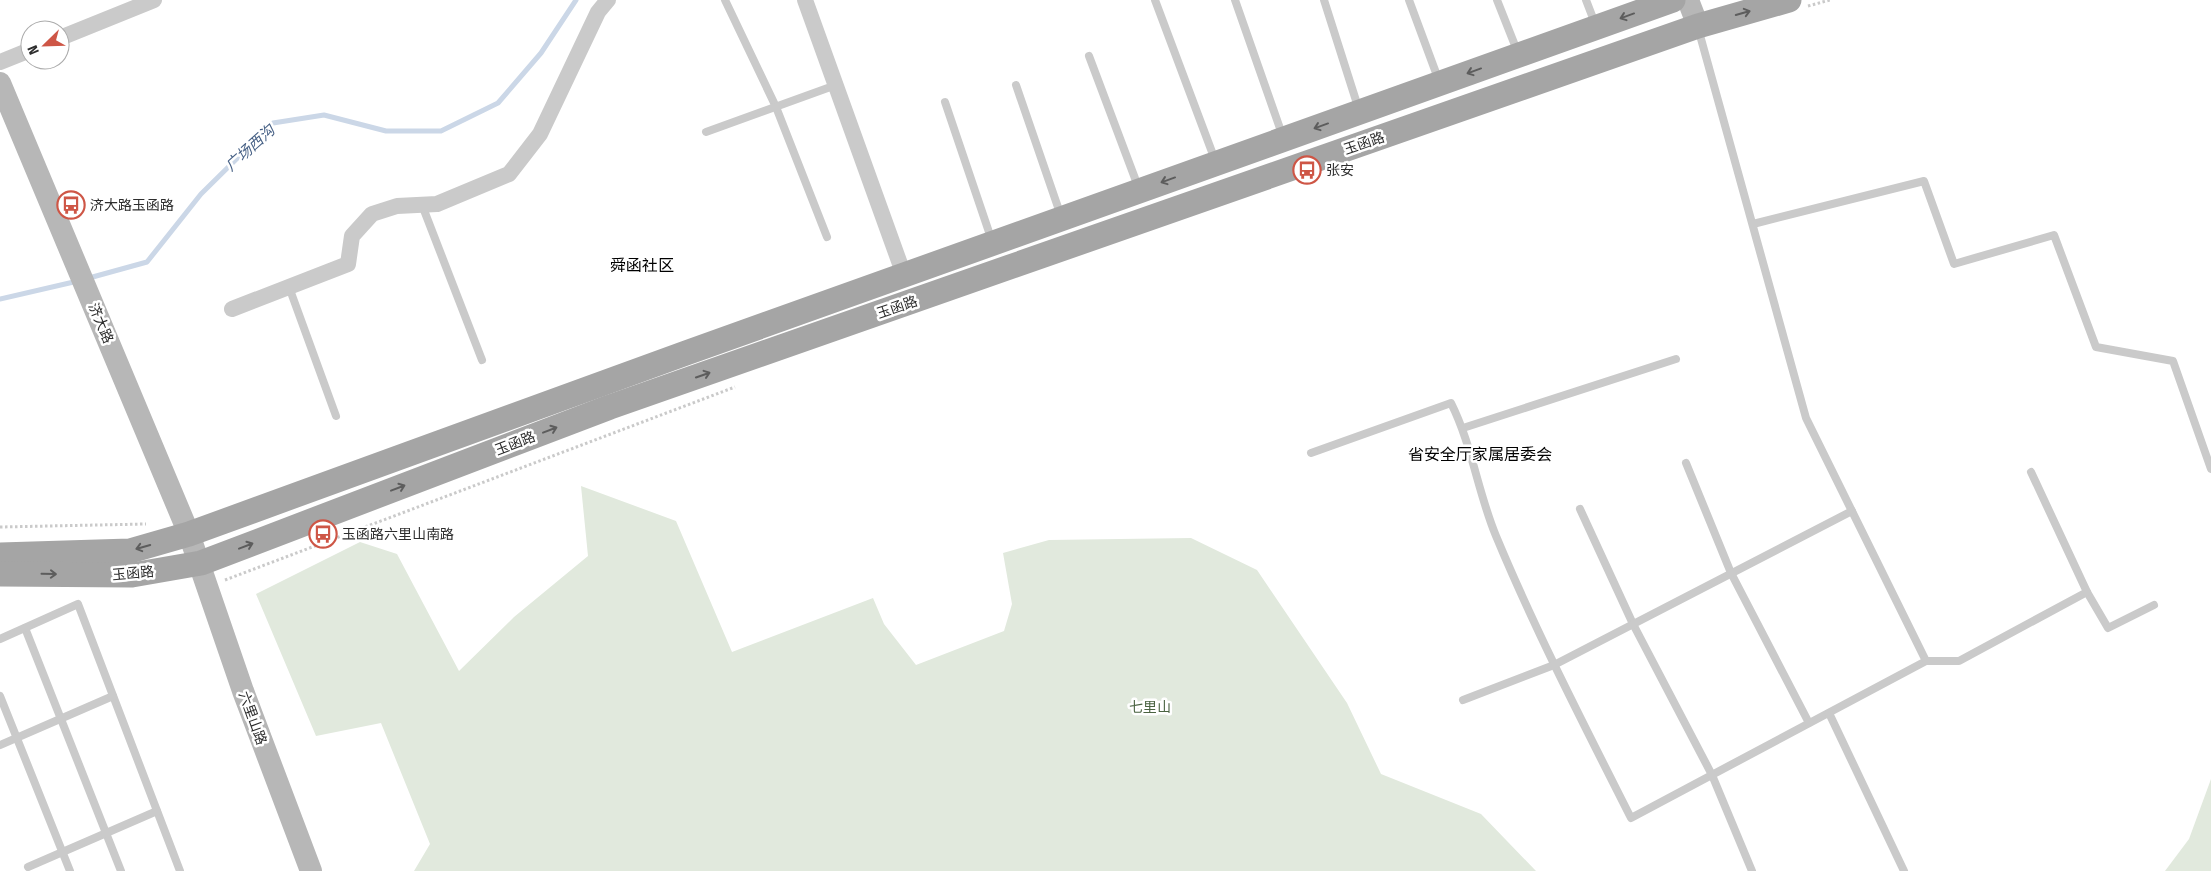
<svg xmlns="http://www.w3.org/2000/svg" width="2211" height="871" viewBox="0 0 2211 871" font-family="'Fira Sans Condensed','Noto Sans SC',sans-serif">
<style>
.green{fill:#e1e9dd}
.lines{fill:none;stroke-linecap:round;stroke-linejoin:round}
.stream{stroke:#cbd7e7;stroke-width:5}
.path{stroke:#cacaca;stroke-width:3;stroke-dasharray:2.5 2.5;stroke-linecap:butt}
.lane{stroke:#cacaca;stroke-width:8}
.street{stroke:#cacaca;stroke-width:16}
.secondary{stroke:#b7b7b7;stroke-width:22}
.primary{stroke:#a5a5a5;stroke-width:25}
.oneway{stroke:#5d5d5d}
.labels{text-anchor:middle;stroke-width:5;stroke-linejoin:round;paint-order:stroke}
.street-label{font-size:14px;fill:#2d2d2d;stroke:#fff}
.poi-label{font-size:14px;fill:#2d2d2d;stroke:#fff;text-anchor:start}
.park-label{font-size:14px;fill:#4a6341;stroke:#fff}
.water-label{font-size:15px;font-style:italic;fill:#466085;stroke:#fff}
.quarter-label{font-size:16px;fill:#000;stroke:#fff}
</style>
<rect width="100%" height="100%" fill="#fff"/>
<!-- green -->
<g class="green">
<polygon points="581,486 676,521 732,652 873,598 884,624 916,665 1004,631 1012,604 1003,553 1049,540 1191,538 1257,570 1347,703 1381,774 1481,814 1536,871 414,871 430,844 381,723 316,736 256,594 360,542 397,554 459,671 514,617 588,556"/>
<polygon points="2211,779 2211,871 2165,871 2189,839"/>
</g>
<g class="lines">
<!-- stream -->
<g class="stream">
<polyline points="89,278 147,262 201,194 273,123 324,115 386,131 441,131 498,103 541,53 576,0"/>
<polyline points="0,299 78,281"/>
</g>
<!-- path -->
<g class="path">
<polyline points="1808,6 1830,0"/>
<polyline points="0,527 146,524"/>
<polyline points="225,580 735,387"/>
</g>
<!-- lane -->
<g class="lane">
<polyline points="725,0 776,107 827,237"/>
<polyline points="1155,0 1215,160"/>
<polyline points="1235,0 1283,137"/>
<polyline points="1324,0 1359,110"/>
<polyline points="1409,0 1439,81"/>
<polyline points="1497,0 1518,53"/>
<polyline points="1586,0 1596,26"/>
<polyline points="1089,56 1139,189"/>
<polyline points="1016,85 1061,216"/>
<polyline points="945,102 992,241"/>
<polyline points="706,132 836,85"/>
<polyline points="422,205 482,360"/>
<polyline points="1753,224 1924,181 1954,264 2054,235 2096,347 2173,361 2211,469"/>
<polyline points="289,287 336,416"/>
<polyline points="1463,428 1676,359"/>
<path d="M1311,453l140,-50c21,42 27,90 45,133 40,96 88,189 135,282l295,-157 -120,-243 -108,-390"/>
<polyline points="1686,463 1731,573 1809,723"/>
<polyline points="1580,509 1633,624 1712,775 1752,871"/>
<polyline points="2087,592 2108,628 2154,605"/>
<polyline points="25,628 121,871"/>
<polyline points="0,639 78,604 180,871"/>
<polyline points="1926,661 1959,661 2087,592 2031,472"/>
<polyline points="0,696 70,871"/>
<polyline points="1463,700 1554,665 1852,511"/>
<polyline points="1829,713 1904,871"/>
<polyline points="0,745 113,696"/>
<polyline points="28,867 157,811"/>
</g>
<!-- street -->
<g class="street">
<polyline points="805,0 904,275"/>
<polyline points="60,38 154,0"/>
<polyline points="0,62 30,50"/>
<polyline points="232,309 348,264 352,236 372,214 397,206 437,204 509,174 540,134 598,12 608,0"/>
</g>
<!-- secondary -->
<g class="secondary">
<polyline points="1688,0 1698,26"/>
<polyline points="0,83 189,534 243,691 311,871"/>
</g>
<!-- primary -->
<g class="primary">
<polyline points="0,555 130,551 189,534 686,353 1673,0"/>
<polyline points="0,574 132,575 201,563 610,407 1698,26 1789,0"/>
</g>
</g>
<!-- one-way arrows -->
<defs><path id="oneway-shaft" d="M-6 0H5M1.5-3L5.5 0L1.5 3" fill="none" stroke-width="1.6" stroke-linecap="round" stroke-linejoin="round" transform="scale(1.25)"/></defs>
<g class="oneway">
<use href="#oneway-shaft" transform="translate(1743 13) rotate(-16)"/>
<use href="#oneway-shaft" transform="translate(1627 16) rotate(160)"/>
<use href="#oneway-shaft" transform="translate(1474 71) rotate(160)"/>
<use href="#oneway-shaft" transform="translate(1321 126) rotate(160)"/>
<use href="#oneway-shaft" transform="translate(1168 180) rotate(160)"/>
<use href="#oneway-shaft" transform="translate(703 375) rotate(-19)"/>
<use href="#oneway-shaft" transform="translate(550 430) rotate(-21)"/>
<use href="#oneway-shaft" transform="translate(398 488) rotate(-21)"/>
<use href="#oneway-shaft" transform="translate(246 546) rotate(-21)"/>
<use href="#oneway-shaft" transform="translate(143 547) rotate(164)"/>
<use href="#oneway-shaft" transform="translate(49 574) rotate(1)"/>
</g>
<!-- icons -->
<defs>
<g id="bus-ring" transform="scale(1.4375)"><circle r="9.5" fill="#fff" stroke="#ce5646" stroke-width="1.5"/><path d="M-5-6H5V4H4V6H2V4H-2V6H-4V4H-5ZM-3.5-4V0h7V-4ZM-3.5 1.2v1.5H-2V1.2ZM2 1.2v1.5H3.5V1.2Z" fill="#ce5646"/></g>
</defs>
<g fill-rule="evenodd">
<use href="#bus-ring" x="1307" y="170"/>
<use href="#bus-ring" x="71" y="205"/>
<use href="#bus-ring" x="323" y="534"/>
</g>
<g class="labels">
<!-- street labels -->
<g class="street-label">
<text transform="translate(1364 143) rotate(-19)" y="5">玉函路</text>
<text transform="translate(897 307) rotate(-19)" y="5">玉函路</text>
<text transform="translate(101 323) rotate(67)" y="5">济大路</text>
<text transform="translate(515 443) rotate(-21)" y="5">玉函路</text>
<text transform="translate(133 573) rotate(-5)" y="5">玉函路</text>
<text transform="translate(253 718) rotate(70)" y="5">六里山路</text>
</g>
<!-- poi labels -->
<g class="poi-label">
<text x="1326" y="175">张安</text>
<text x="90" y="210">济大路玉函路</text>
<text x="342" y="539">玉函路六里山南路</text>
</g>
<!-- park labels -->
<g class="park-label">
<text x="1150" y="712">七里山</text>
</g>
<!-- water labels -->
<g class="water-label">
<text transform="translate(250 148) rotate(-42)" y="5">广场西沟</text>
</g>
<!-- quarter labels -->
<g class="quarter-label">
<text x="642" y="271">舜函社区</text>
<text x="1480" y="460">省安全厅家属居委会</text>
</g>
</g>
<!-- north arrow -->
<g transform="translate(45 45) rotate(247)"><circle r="24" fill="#ffffff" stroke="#ababab"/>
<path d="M0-4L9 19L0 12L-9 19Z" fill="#ce5646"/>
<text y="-8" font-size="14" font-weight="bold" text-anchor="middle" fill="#2d2d2d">N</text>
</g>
</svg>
